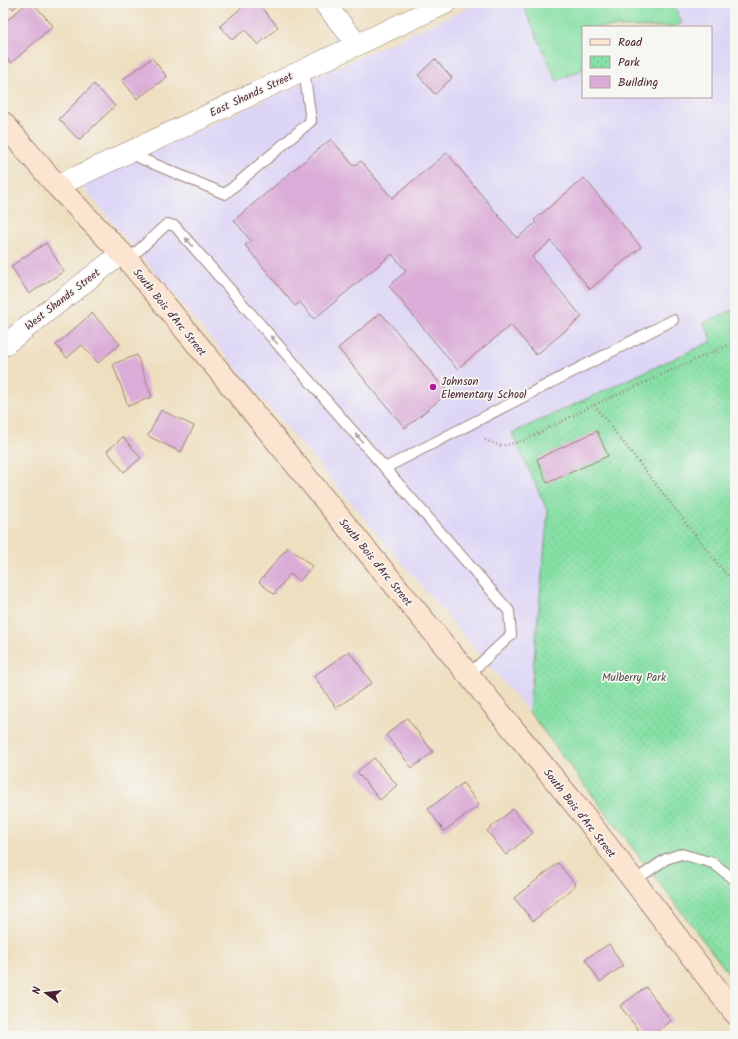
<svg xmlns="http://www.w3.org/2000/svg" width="738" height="1039" viewBox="0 0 738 1039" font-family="Kalam,sans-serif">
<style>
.built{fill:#ddd5f6;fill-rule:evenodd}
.grass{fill:#86e0a5;stroke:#688068}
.park{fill:url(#park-dots);stroke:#688068}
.building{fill:#daacd7}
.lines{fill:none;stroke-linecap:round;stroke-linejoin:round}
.service-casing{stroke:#9c7f76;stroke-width:12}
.minor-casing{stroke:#9c7f76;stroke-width:22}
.secondary-casing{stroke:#9c7f76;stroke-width:24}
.path{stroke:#9c7f76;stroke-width:2.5;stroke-dasharray:1 3;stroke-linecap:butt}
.service{stroke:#fff;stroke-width:10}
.minor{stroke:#fff;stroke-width:21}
.secondary{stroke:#fce5d0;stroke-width:22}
.oneway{fill:#ae9aa0}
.poi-dot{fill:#b5179e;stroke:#f6f6f2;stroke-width:1.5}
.labels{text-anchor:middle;stroke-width:3.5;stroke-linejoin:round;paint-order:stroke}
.street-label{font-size:11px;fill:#4a1f2b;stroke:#f6f6f2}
.poi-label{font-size:11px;fill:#4a1f2b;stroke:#f6f6f2;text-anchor:start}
.park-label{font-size:11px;fill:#594f4a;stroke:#f6f6f2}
</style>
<defs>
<pattern id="park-dots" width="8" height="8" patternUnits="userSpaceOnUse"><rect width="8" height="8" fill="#86e0a5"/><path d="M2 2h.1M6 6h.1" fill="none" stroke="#75c08e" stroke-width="1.8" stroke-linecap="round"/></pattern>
</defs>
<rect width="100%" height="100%" fill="#f6f6f2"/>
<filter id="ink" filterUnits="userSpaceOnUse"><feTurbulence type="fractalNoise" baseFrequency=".025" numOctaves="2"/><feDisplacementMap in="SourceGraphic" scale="8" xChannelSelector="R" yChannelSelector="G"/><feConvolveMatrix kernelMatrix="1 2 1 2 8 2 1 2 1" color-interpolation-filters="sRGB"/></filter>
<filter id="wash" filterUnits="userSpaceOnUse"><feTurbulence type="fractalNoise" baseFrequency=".012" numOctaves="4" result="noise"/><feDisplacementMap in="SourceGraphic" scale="16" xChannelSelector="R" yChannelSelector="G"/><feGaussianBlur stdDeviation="0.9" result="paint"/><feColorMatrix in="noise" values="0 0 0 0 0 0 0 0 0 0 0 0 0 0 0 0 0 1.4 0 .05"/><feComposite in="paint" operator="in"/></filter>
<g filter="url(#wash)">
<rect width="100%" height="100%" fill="#eedfc0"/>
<!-- built -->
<path class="built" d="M479,3h256v306l-31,14 8,18 -200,92 36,79 -19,200 -449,-528zM583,27h128v70h-128z"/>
<!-- grass -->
<polygon class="grass" points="522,3 673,3 682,23 673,27 583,27 583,69 557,81"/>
<!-- park -->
<polygon class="park" points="735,309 735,982 529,712 548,512 512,433 712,341 704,323"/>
<g id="blocks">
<!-- building -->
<g class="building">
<polygon points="7,3 20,3 13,9"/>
<polygon points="27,3 33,3 53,26 11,63 3,54 3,24"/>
<polygon points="247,3 258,3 278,27 258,45 245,30 232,40 220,26"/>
<polygon points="152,58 167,77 137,99 122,80"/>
<polygon points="435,59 452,78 435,94 418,75"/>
<polygon points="94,84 115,106 79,140 59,119"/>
<polygon points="331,139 354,166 361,161 392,198 447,153 517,238 536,223 534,220 584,178 641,247 590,289 551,241 532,257 582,317 536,355 511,325 457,369 389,286 406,271 392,254 314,319 300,302 295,306 245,245 251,241 234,220"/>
<polygon points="46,243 64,271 29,294 11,266"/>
<polygon points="92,313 120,344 98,363 82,345 67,358 56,345"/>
<polygon points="381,313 448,393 405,428 338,348"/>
<polygon points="137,355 152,397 128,406 113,364"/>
<polygon points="161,410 194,426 181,452 148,436"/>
<polygon points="597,431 608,456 547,483 537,459"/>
<polygon points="123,437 141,458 124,472 107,451"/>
<polygon points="288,547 312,566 300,581 290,574 274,594 259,582"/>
<polygon points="349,651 372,683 336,708 314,676"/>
<polygon points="407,718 433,752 412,768 386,735"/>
<polygon points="374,758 397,785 380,800 357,772"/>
<polygon points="463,783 479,805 444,831 428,809"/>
<polygon points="513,809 533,833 506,855 487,831"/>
<polygon points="558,863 576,885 533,921 514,898"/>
<polygon points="609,944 623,966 600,982 585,959"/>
<polygon points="646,987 671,1021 652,1036 643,1036 620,1006"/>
</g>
</g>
</g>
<g filter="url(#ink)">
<use href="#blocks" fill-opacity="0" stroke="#9c7f76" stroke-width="1"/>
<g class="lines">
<!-- service casing -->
<g class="service-casing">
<g id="service">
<polyline points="128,153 225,194 311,121 304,69"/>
<polyline points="128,260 167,224 175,226 509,611 511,635 468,675"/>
<polyline points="385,468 673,320"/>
<polyline points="634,881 666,859 681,854 713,863 735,880"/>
</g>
</g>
<!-- minor casing -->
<g class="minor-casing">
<g id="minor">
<polyline points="324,3 358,45"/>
<polyline points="57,186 446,3"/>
<polyline points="3,346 122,253"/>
</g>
</g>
<!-- secondary casing -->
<g class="secondary-casing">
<polyline id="secondary" points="3,123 57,186 128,260 582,813 735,1013"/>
</g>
<!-- path -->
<g class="path">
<polyline points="594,405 725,573 735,582"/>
<polyline points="485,440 501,446 523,441 594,405 735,342"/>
</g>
<!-- service -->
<use href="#service" class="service"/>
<!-- minor -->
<use href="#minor" class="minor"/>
<!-- secondary -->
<use href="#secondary" class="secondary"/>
</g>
<!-- one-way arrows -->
<defs><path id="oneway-solid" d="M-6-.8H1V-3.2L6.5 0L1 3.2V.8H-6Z"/></defs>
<g class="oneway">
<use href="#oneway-solid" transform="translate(189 242) rotate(-131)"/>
<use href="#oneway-solid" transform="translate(274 340) rotate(-131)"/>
<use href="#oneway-solid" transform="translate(359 438) rotate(-131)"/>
</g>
</g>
<!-- markers -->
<circle class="poi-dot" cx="433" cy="387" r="4"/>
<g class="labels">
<!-- street labels -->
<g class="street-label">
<text transform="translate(251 94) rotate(-25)" y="4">East Shands Street</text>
<text transform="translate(62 299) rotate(-38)" y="4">West Shands Street</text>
<text transform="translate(170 312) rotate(51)" y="4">South Bois d'Arc Street</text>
<text transform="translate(376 562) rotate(51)" y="4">South Bois d'Arc Street</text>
<text transform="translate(580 813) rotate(52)" y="4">South Bois d'Arc Street</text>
</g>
<!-- poi labels -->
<g class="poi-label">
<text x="441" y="385">Johnson<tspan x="441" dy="13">Elementary School</tspan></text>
</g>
<!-- park labels -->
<g class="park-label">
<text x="634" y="681">Mulberry Park</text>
</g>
</g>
<!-- margin -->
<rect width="738" height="1039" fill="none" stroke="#f6f6f2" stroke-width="16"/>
<!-- legend -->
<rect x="582" y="26" width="130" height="72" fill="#f6f6f2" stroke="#b1a0a2"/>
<rect x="590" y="39" width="20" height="6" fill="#fce5d0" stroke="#b1a0a2"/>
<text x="618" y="46" font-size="12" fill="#4a1f2b">Road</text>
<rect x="590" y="56" width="20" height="12" fill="url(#park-dots)" stroke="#b1a0a2"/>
<text x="618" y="66" font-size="12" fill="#4a1f2b">Park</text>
<rect x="590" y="76" width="20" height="12" fill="#daacd7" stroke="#b1a0a2"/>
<text x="618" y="86" font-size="12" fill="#4a1f2b">Building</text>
<!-- north arrow -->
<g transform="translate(46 993) rotate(285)" stroke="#f6f6f2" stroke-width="3" paint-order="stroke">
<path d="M0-3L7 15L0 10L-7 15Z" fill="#4a1f2b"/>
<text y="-6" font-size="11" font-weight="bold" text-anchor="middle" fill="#4a1f2b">N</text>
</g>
</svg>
